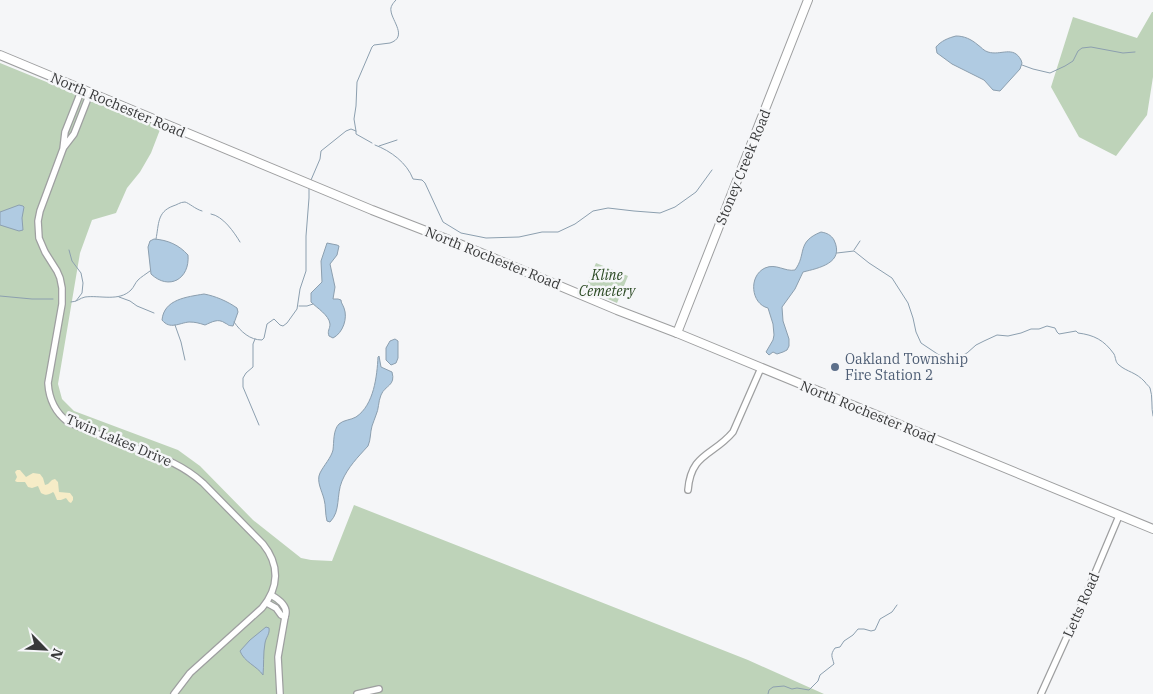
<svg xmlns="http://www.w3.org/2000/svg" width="1153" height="694" viewBox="0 0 1153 694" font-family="'IBM Plex Serif',serif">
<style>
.green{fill:#bed3b9}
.sand{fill:#f6ecc7}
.water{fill:#b0cbe2;stroke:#8c9faf}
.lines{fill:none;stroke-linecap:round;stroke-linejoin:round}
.stream{stroke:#8c9faf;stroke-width:1}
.street-casing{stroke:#9e9fa0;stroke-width:8}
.secondary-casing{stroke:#9e9fa0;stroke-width:10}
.street{stroke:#fff;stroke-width:5.5}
.secondary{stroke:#fff;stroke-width:8}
.service-dot{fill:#5c6f8a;stroke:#f5f6f8;stroke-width:2}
.labels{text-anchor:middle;stroke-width:5;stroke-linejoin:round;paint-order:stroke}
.street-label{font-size:14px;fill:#373839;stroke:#f5f6f8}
.park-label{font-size:14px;font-style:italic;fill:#2b4a23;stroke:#f5f6f8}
.service-label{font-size:14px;fill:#4e5e75;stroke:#f5f6f8;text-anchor:start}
</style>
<rect width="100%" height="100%" fill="#f5f6f8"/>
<!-- green -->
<g class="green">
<polygon points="1152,12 1153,12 1153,77 1147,115 1116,156 1079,137 1051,87 1073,17 1137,38"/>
<polygon points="0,63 71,92 161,127 151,153 140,172 127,188 116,213 92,220 80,253 58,384 62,399 74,411 178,450 200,466 253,520 301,558 311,560 332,561 354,505 748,660 824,694 0,694"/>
<polygon points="596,263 628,276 617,303 585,289"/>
</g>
<!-- sand -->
<path class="sand" d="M17,470h3l6,7 7,-4 7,1 3,4 2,7 3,-1 4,-4 3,-1 3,3 1,10 11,1 3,4v3l-2,3 -2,-1 -3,-4 -5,2h-4l-3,-7 -1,-1c-5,3 -7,4 -12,1l-3,-7 -6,2 -4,-1 -3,-5h-8l-2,-1 2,-4 -2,-5z"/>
<!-- water -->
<g class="water">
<path d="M956,36c8,0 15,3 22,9 3,2 6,6 10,7 13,4 25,-7 33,8l1,3 -2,6 -20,22 -7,-1 -9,-10 -32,-16 -15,-11 -1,-6c5,-6 12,-9 20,-11z"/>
<polygon points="19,205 23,206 24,207 22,218 23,230 19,231 0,225 0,212"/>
<path d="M821,232c6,1 10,3 13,8 11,23 -15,28 -31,32l-8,17 -13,18 1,14 6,18v7l-2,4 -4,2 -6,2 -4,-2 -4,3 -3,-3 7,-12 1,-5 -1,-11 -5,-16c-17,-4 -20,-32 -3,-40 11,-5 20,4 30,2 12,-16 1,-28 26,-38z"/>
<path d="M154,239c14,1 25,6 34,16 2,24 -19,36 -37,19l-3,-27 2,-6z"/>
<path d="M327,243l10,2 2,1 -2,9 -7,9 5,23 -2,12h5l3,1c0,3 2,5 3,8 4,10 -1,25 -11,30l-4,-2c-2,-5 1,-7 1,-12 -1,-9 -13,-16 -19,-22v-9l11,-11 -1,-21z"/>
<path d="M204,294c11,2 23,7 33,14l1,4 -5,14c-7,-1 -2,0 -8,-3 -7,-5 -13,-1 -20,2 -6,-2 -10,-3 -16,-3 -10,1 -19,8 -27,-2 2,-21 25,-23 42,-26z"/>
<polygon points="395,339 398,341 398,358 396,363 391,365 386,360 386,348 390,341"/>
<path d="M379,356l2,11 11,5c4,14 -7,13 -11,23 -3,7 -2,14 -5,20 -1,4 -3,7 -4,11 -2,7 -1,13 -4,20 -10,11 -20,21 -26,35 -6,14 -1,30 -12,41l-3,-1c-2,-7 -1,-15 -3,-22 -2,-8 -8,-18 -4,-26 4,-8 11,-15 13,-23 1,-8 0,-20 6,-26 4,-4 12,-4 17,-7 18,-12 21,-41 22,-60z"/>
<path d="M266,627l3,1c1,6 -3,9 -4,15 -2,10 -1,23 -2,32 -6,-9 -19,-13 -23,-24l10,-11z"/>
</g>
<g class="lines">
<!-- stream -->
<g class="stream">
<polyline points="1022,65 1033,69 1050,73 1065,66 1073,61 1078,51 1082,48 1091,47 1123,53 1135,52"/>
<path d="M356,131l-2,-12 2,-13 1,-24 15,-35 2,-2c5,-1 11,-1 16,-2 18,-6 2,-22 1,-32 -1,-4 2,-8 5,-11"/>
<path d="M375,145c16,6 32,18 38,34l9,1 3,3 18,39 18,11 25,5 33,-1 23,-5h16l17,-8 18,-13 15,-3 26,3 26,2 15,-6 21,-15 16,-22"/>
<polyline points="379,146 397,140"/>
<polyline points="311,180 320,159 321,151 346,131 351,129 356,131 356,134 372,143"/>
<path d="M211,214c12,2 23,18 29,28"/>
<path d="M156,239c3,-15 1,-27 17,-33 4,-1 7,-4 12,-4 4,1 10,7 17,9"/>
<polyline points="69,250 72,261 81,273 83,283 82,293 76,301"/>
<polyline points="854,250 860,241"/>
<path d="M837,253l17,-2 15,12 23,15 16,25 5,15 3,14 5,11 18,12 14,2 8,-1 6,-3 9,-8 8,-4 13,-6 11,1 13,-3 10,-4h8l8,-3 8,2 2,4 2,2 17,-3 2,2c16,2 26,7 36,21 2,4 1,8 5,11 8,7 17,7 26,17 1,2 4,4 5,6 3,8 1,20 3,28"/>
<polyline points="0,296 32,299 53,299"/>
<polyline points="119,297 130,301 137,306 154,313"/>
<path d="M71,302c6,0 9,-4 14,-5 15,-2 34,5 46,-7 3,-3 4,-7 7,-10 3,-3 8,-6 12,-9"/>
<polyline points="299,306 307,306 313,304"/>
<path d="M234,322c7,10 16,18 28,18l2,-2 3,-14 7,-5 6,6 3,1 4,-3 10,-14 3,-20 6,-18v-35l3,-38v-10"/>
<polyline points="175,325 181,342 185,360"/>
<polyline points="255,339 253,344 253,367 246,373 243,378 243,387 259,425"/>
<path d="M768,694l1,-4 4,-3 11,-1 8,3 5,-1 12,2 9,-9 2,-6 14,-11c-2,-8 -4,-9 1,-16l5,-1 4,-6 9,-6 5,-6h6l7,2 4,-1 5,-11 12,-7 5,-7"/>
</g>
<!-- street casing -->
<g class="street-casing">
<g id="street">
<path d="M82,89l-17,43 -2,17 -23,62 -2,10 1,17 6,14 12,19 3,7 2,10v16l-14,79c1,16 8,30 20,39 21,9 41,16 62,24 29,11 49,16 73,37l60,61c17,21 16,44 -1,64l-72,65 -16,21"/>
<polyline points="64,147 74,134 90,93"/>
<path d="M688,490c3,-37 25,-34 45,-58l28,-64"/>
<path d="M271,595c9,5 18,12 14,22l-7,40 2,37"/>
<polyline points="267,603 276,608 281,615 285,617"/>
<polyline points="357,694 379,689"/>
<polyline points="1041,694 1084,599 1119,516"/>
</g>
</g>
<!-- secondary casing -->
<g class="secondary-casing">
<g id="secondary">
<polyline points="0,55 372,210 467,247 617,310 677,333 1153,529"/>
<polyline points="677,333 808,0"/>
</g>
</g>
<!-- street -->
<use href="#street" class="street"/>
<!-- secondary -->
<use href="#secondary" class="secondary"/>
</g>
<!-- markers -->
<circle class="service-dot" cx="835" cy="367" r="5"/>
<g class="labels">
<!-- street labels -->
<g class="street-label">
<text transform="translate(118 105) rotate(23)" y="5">North Rochester Road</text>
<text transform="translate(743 167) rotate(-68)" y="5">Stoney Creek Road</text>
<text transform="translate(493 258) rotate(22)" y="5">North Rochester Road</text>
<text transform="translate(868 412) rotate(22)" y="5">North Rochester Road</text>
<text transform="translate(119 440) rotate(23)" y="5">Twin Lakes Drive</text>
<text transform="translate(1081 605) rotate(-66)" y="5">Letts Road</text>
</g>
<!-- park labels -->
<g class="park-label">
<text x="607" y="280">Kline<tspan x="607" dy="16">Cemetery</tspan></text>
</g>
<!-- service labels -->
<g class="service-label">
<text x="845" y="364">Oakland Township<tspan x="845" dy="16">Fire Station 2</tspan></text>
</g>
</g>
<!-- north arrow -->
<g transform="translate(45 649) rotate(114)" stroke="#f5f6f8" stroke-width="4" paint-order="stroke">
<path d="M0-4L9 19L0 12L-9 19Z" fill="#373839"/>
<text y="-8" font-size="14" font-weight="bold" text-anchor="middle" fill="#373839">N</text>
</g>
</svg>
